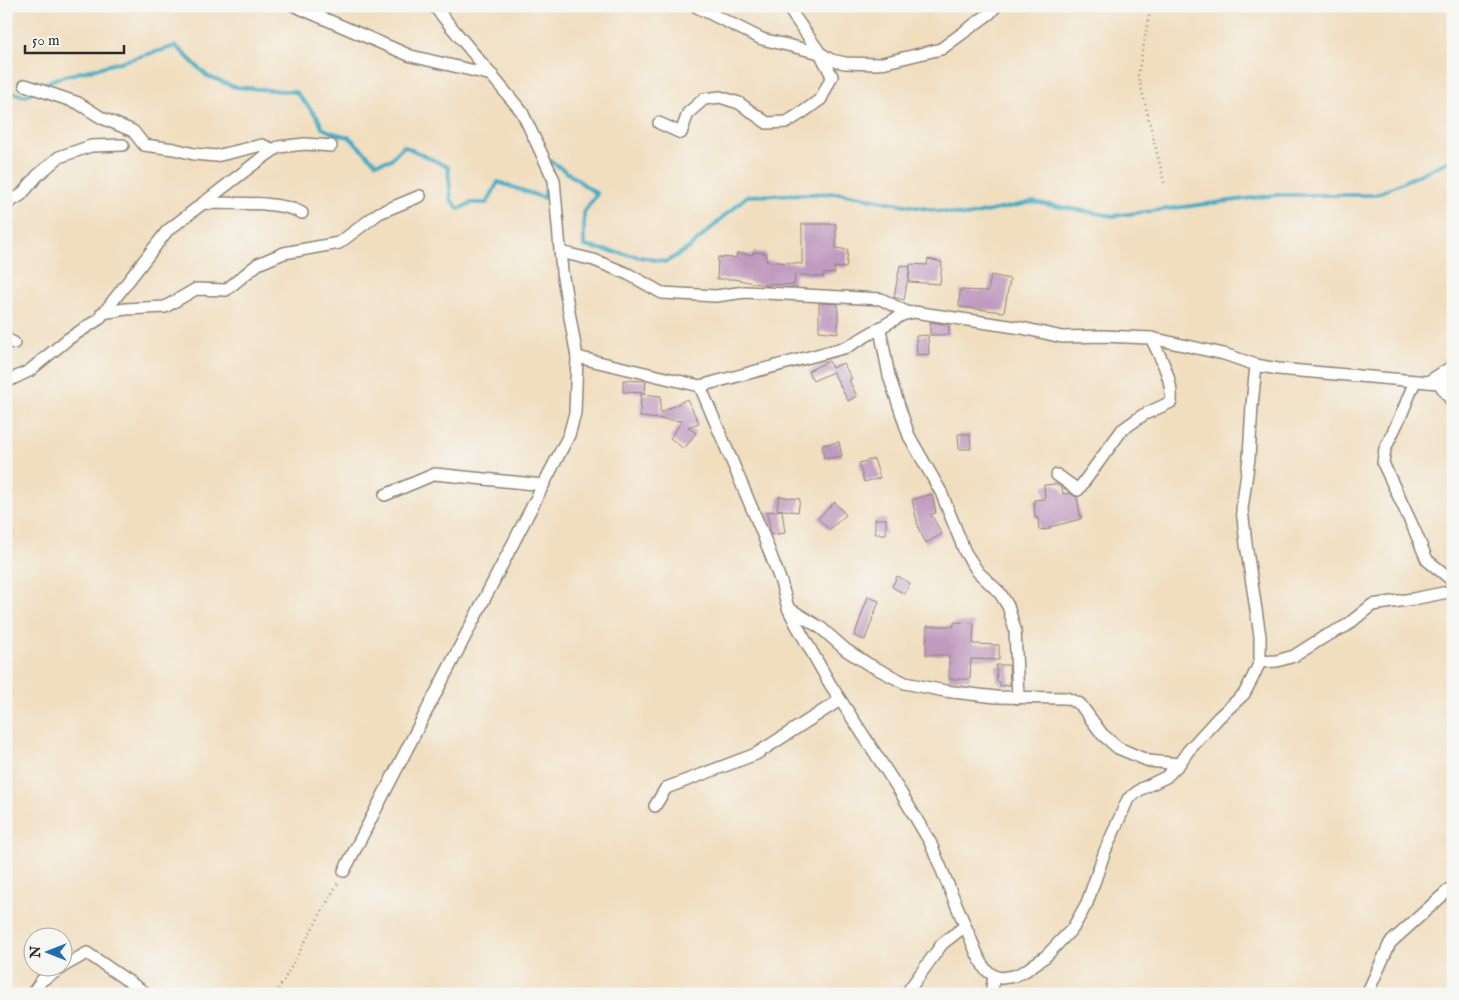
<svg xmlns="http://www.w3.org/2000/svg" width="1459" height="1000" viewBox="0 0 1459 1000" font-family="'IM FELL English',serif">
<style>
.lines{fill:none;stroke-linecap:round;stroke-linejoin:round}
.stream{stroke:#44adc4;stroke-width:4}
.building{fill:#c09abf}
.minor-casing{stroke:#8e8475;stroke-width:14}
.path{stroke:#8e8475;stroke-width:2.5;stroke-dasharray:1 4;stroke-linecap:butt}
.minor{stroke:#fff;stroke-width:11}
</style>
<rect width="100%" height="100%" fill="#f6f6f2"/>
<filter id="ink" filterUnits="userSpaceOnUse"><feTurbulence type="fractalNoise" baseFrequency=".02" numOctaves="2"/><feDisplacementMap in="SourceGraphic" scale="10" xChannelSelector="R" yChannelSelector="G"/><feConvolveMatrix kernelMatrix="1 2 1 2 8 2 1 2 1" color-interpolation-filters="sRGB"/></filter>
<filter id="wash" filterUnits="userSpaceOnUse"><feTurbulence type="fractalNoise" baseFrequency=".0096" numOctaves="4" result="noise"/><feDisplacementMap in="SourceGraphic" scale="20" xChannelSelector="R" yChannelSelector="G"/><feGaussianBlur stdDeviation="1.12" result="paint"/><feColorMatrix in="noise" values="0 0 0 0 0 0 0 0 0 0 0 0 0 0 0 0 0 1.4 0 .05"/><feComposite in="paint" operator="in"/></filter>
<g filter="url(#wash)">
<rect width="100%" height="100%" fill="#f1debf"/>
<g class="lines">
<!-- stream -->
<g class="stream">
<path d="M6,91l20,5c24,-19 40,-20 68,-27 27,-7 54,-15 82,-23l31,30 28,11 61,5 22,26 4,10 11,5 16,4 27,26 14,-3 14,-14 44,21 3,33 8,9 12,-6h16l11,-21 46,16 4,-22"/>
<polyline points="550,164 551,161 597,194 584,212 584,246 666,262 689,248 747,196 839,193 966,216 1033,202 1113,216 1276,195 1375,195 1453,159"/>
</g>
</g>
<g id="blocks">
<!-- building -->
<g class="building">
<polygon points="802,224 836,224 836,248 848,250 846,268 834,267 835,273 823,274 823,277 795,274 794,285 769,284 769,286 734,279 717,279 718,257 736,258 737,253 753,255 753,252 766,253 766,261 802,264"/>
<polygon points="928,259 942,262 940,284 909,282 910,264 927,265"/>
<polygon points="900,265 910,267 904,300 894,297"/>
<polygon points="991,275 1010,279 1004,312 959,307 960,290 988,291"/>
<polygon points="819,303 838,304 838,333 819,331"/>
<polygon points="930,322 949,325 949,335 930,335"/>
<polygon points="928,335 929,354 917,355 916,336"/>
<polygon points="829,361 832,368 843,363 852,379 849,380 857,396 848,401 833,372 813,381 808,371"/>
<polygon points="623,380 646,381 645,393 623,392"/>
<polygon points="641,394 661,396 660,413 687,399 699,423 688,427 696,433 684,449 670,438 682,421 640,417"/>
<polygon points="958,434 970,434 971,449 959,449"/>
<polygon points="839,442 842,456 824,459 822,445"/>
<polygon points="874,459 880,478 864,482 859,463"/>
<polygon points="1056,484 1062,488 1063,494 1069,493 1077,497 1081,519 1050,527 1050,529 1039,530 1038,518 1035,518 1034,500 1045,499 1044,485"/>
<polygon points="932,494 936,513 931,514 942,534 926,543 919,530 912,500"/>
<polygon points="779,496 800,499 798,512 777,509"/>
<polygon points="835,502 846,515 829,530 818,518"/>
<polygon points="782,510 785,533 771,535 767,512"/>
<rect x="875" y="519" width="11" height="15"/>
<polygon points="897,576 910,583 905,594 892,587"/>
<polygon points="868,597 879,601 865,640 854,636"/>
<polygon points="954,622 974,623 973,644 999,645 999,660 971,659 970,679 949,679 949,655 926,655 927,626 954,626"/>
<polygon points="996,665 1009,665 1010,685 1000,686 1000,682 997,682"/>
</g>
</g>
</g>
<g filter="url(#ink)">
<use href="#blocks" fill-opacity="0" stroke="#8e8475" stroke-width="1"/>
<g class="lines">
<!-- minor casing -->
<g class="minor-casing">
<g id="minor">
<polyline points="295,6 411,56 492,75"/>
<polyline points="787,6 820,53 831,60 845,63 878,64 941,49 990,13 996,6"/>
<polyline points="25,85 78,103 102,118 133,131 144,145 174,149 194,154 216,156 262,145 274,150"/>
<polyline points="659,123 681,133 688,113 704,99 720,97 739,103 767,123 787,122 803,112 821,99 832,76 820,53 762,39 697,7"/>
<path d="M203,203c27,1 76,-3 99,10"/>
<polyline points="6,204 21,195 37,176 59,157 91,146 123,145"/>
<polyline points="560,252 594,260 628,274 662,293 716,296 745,292 881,299 908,313"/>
<polyline points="102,313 126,309 165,307 196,289 226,290 258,264 284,253 339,243 379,213 420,196"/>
<polyline points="880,329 889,376 909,436 941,492 965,552 978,572 1000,593 1008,606 1015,630 1018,698"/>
<polyline points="6,339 14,343"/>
<polyline points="577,357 700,386 847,347 902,315 914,312 1022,328 1062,337 1103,336 1151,338 1224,354 1256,365 1278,369 1439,383 1453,403"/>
<polyline points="1415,381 1402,413 1385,449 1383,463 1414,529 1427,560 1453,581"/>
<polyline points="6,382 29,371 68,339 99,319 167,231 254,164 278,147 305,144 331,146"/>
<polyline points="1428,382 1453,366"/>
<polyline points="1439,383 1453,382"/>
<polyline points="700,386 762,532 781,582 788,608 796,624 830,684 901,793 930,842 977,954 985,969 994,976 1001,978 1014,976 1025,971 1046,956 1073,928 1087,903 1105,851 1128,799 1141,789 1166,777 1179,764 1188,751 1218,718 1244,694 1252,679 1260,662 1260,636 1246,544 1242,509 1249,458 1252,405 1256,365"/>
<path d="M1057,475l21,15 44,-60 21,-15 28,-13c2,-22 -10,-44 -20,-64"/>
<polyline points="385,495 435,474 543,485"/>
<polyline points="788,608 821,628 846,650 868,664 905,683 945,691 996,697 1066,698 1080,704 1102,734 1118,748 1149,761 1179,764"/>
<polyline points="1260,662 1277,661 1294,656 1324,637 1346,626 1372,605 1413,599 1453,591"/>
<polyline points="655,806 666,788 756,754 840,700"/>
<polyline points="344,871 569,435 575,413 577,357 562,272 554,180 522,112 434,6"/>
<polyline points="62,967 87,953 147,994"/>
<polyline points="32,994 42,980 62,968"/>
<polyline points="906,994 942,944 965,926"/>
<polyline points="991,994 994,976"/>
<polyline points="1367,994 1390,943 1453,886"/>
</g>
</g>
<!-- path -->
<g class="path">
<polyline points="1151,6 1138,75 1165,186"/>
<polyline points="276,994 339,881"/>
</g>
<!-- minor -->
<use href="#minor" class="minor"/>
</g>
</g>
<!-- margin -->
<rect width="1459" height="1000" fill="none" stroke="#f6f6f2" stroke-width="25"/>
<!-- north arrow -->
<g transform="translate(48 952) rotate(270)"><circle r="24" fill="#f6f6f2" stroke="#a5a5a2"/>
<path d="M0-4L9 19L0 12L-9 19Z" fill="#1f6fb2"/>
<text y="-8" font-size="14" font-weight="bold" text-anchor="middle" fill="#2b2b2b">N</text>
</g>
<!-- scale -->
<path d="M25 45v8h99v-8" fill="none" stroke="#2b2b2b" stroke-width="2.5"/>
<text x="32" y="45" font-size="15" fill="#2b2b2b" stroke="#f6f6f2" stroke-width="4" paint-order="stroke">50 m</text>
</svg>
